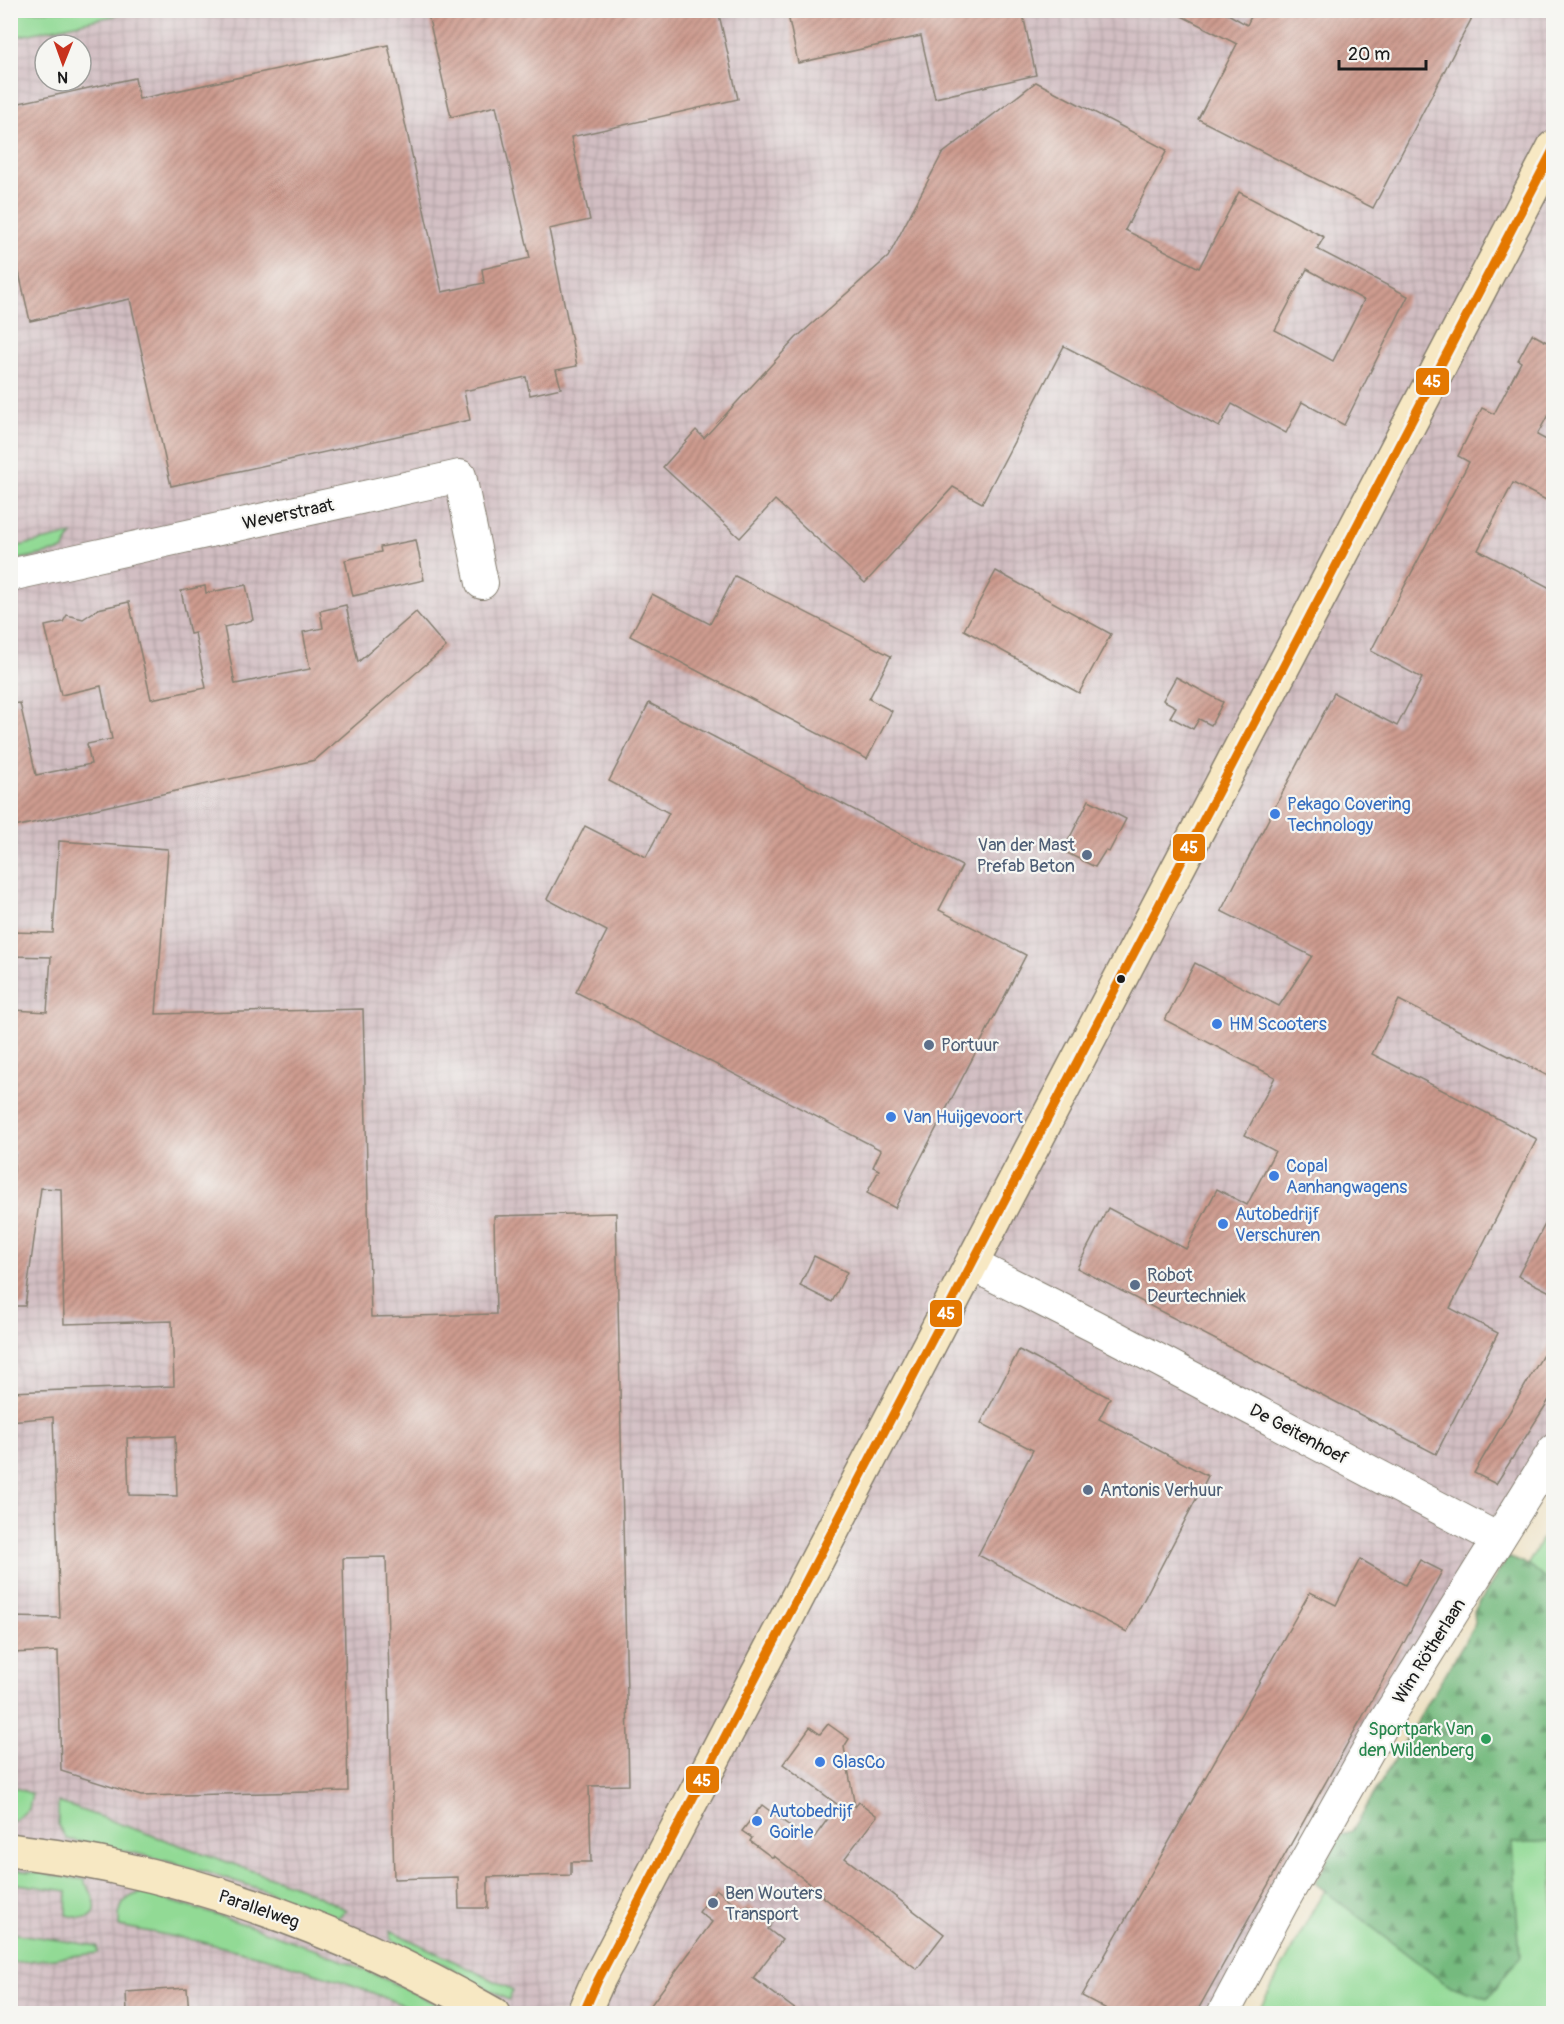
<svg xmlns="http://www.w3.org/2000/svg" width="1564" height="2024" viewBox="0 0 1564 2024" font-family="Pangolin,sans-serif">
<style>
.industrial{fill:url(#industrial-grid);fill-rule:evenodd}
.grass{fill:#92da95;stroke:#577b58;stroke-width:1.5}
.forest{fill:url(#forest-firs);stroke:#486b4d;stroke-width:1.5}
.building{fill:url(#building-hatch);fill-rule:evenodd}
.lines{fill:none;stroke-linecap:round;stroke-linejoin:round}
.street-casing{stroke:#857e70;stroke-width:34}
.secondary-casing{stroke:#857e70;stroke-width:36}
.street{stroke:#fff;stroke-width:32}
.secondary{stroke:#f7e8c3;stroke-width:33}
.bus-1-casing{stroke:#f6f6f2;stroke-width:14}
.bus-1{stroke:#e47801;stroke-width:9}
.shop-dot{fill:#3f7fe0;stroke:#f6f6f2;stroke-width:2}
.service-dot{fill:#5c6f8a;stroke:#f6f6f2;stroke-width:2}
.bus-dot{fill:#1c1c1c;stroke:#f6f6f2;stroke-width:2}
.leisure-dot{fill:#2e9e5b;stroke:#f6f6f2;stroke-width:2}
.labels{text-anchor:middle;stroke-width:4.5;stroke-linejoin:round;paint-order:stroke}
.street-label{font-size:18px;fill:#1c1c1c;stroke:#f6f6f2}
.shop-label{font-size:18px;fill:#366cbe;stroke:#f6f6f2;text-anchor:start}
.service-label{font-size:18px;fill:#4e5e75;stroke:#f6f6f2;text-anchor:start}
.leisure-label{font-size:18px;fill:#27864d;stroke:#f6f6f2;text-anchor:end}
.line-badge{stroke:#f6f6f2;stroke-width:2}
.badge-label{font-size:16px;text-anchor:middle;font-weight:bold;fill:#fff}
</style>
<defs>
<pattern id="industrial-grid" width="8" height="8" patternUnits="userSpaceOnUse" patternTransform="scale(1.5)"><rect width="8" height="8" fill="#d2bec2"/><path d="M0 4h8M4 0v8" fill="none" stroke="#b4a3a6"/></pattern>
<pattern id="forest-firs" width="22" height="20" patternUnits="userSpaceOnUse" patternTransform="scale(1.5)"><rect width="22" height="20" fill="#75ba7e"/><path d="M5 1l3.5 6h-7zM16 11l3.5 6h-7z" fill="#5f9666"/></pattern>
<pattern id="building-hatch" width="6" height="6" patternUnits="userSpaceOnUse" patternTransform="scale(1.5)"><rect width="6" height="6" fill="#ce9b8f"/><path d="M-1 1l2-2M0 6l6-6M5 7l2-2" fill="none" stroke="#a67e74"/></pattern>
</defs>
<rect width="100%" height="100%" fill="#f6f6f2"/>
<filter id="ink" filterUnits="userSpaceOnUse"><feTurbulence type="fractalNoise" baseFrequency=".0167" numOctaves="2"/><feDisplacementMap in="SourceGraphic" scale="12" xChannelSelector="R" yChannelSelector="G"/><feConvolveMatrix kernelMatrix="1 2 1 2 8 2 1 2 1" color-interpolation-filters="sRGB"/></filter>
<filter id="wash" filterUnits="userSpaceOnUse"><feTurbulence type="fractalNoise" baseFrequency=".008" numOctaves="4" result="noise"/><feDisplacementMap in="SourceGraphic" scale="24" xChannelSelector="R" yChannelSelector="G"/><feGaussianBlur stdDeviation="1.35" result="paint"/><feColorMatrix in="noise" values="0 0 0 0 0 0 0 0 0 0 0 0 0 0 0 0 0 1.4 0 .05"/><feComposite in="paint" operator="in"/></filter>
<g filter="url(#wash)">
<rect width="100%" height="100%" fill="#eee1c3"/>
<!-- industrial -->
<path class="industrial" d="M11,11h1542v1416l-190,310 -149,276 -1203,1zM45,45h36v36h-36z"/>
<!-- grass -->
<g class="grass">
<polygon points="121,10 122,14 11,38 11,11"/>
<polygon points="72,534 63,550 11,561 10,548"/>
<polygon points="1553,1519 1553,2013 1257,2014 1316,1905 1523,1573"/>
<polygon points="11,1786 32,1794 29,1809 11,1823"/>
<path d="M58,1802l243,86 46,22 -9,7c-89,-34 -178,-62 -272,-78l-8,-14z"/>
<path d="M11,1869l74,11v3c6,7 17,28 5,34 -6,3 -18,-1 -24,-2l1,-24 -56,-8z"/>
<path d="M141,1893c109,30 212,66 312,120h-30l-70,-28 -81,-26 -74,-18 -79,-15c-1,-18 3,-29 22,-33z"/>
<polygon points="390,1930 513,1990 508,2000 449,1967 392,1940"/>
<polygon points="11,1933 97,1946 98,1953 11,1963"/>
</g>
<!-- forest -->
<polygon class="forest" points="1508,1557 1532,1567 1553,1585 1554,1841 1512,1843 1520,1956 1488,1998 1447,1985 1315,1883 1341,1835 1352,1831 1475,1624 1474,1611"/>
<g id="blocks">
<!-- building -->
<g class="building">
<polygon points="427,10 718,10 738,99 571,137 590,220 549,229 577,366 556,370 561,388 530,395 526,377 464,391 470,420 171,486 130,299 30,321 10,233 10,105 135,78 139,99 388,45 442,292 484,283 482,269 530,258 496,106 451,117"/>
<polygon points="787,10 1022,10 1036,75 935,98 921,36 798,63"/>
<polygon points="1170,10 1221,10 1247,25 1254,10 1476,10 1373,208 1198,119 1237,44"/>
<path d="M1036,82l131,68 -42,80 74,38 40,-76 85,45 -7,12 91,47 -64,129 -42,-23 -16,31 -54,-29 -13,23 -155,-81 -82,157 -29,-16 -88,96 -90,-83 -35,38 -77,-71 33,-37 8,8 92,-100 92,-81 54,-103zM1307,269l57,31 -31,61 -58,-31z"/>
<polygon points="1532,334 1554,346 1554,404 1537,435 1554,444 1554,504 1513,483 1478,550 1554,590 1554,1079 1399,1000 1372,1054 1537,1139 1450,1308 1498,1333 1436,1454 1077,1268 1108,1208 1186,1249 1217,1189 1247,1205 1275,1151 1245,1135 1275,1077 1165,1020 1195,963 1279,1006 1312,956 1221,911 1334,693 1397,726 1422,678 1371,651 1469,462 1458,456 1482,408 1494,414 1521,362 1518,360"/>
<polygon points="416,540 424,580 353,596 345,560 381,552 380,547"/>
<polygon points="996,571 1111,634 1079,693 964,630"/>
<polygon points="735,576 891,656 869,699 892,711 867,759 630,636 652,594 710,624"/>
<polygon points="246,585 253,620 224,627 235,684 310,669 303,632 323,628 320,611 346,605 358,662 416,612 446,647 315,760 10,828 10,704 20,703 36,775 91,764 87,744 112,739 101,686 61,695 45,626 63,622 67,615 83,619 98,609 129,602 151,699 206,688 195,633 190,634 181,591 205,586 206,593"/>
<polygon points="1176,677 1223,702 1211,725 1199,719 1193,729 1170,717 1176,707 1163,700"/>
<polygon points="649,703 962,866 939,910 1026,955 895,1208 867,1193 879,1170 873,1167 881,1150 576,992 607,931 547,899 585,826 646,857 669,813 609,781"/>
<polygon points="1089,800 1126,819 1109,852 1105,851 1095,867 1063,851"/>
<path d="M59,841l109,8 -12,165 207,-5 8,308 125,-3 -2,-98 122,-3 13,572 -40,1 2,76h-20v13l-83,2v31h-29l-1,-31 -64,2 -8,-322 -43,1 5,233 -207,5 -80,-25 -3,-120 -48,2v-36l50,1 -7,-201 -43,4v-29l164,-6 -2,-65 -108,3 -3,-135 -20,-1 -16,118h-15v-83l5,-71h-4l2,-50h-3l4,-92 33,2 4,-55 -41,-1v-24l43,1zM175,1436l2,60 -48,-1 -2,-57z"/>
<polygon points="1554,1207 1554,1294 1518,1276"/>
<polygon points="814,1256 847,1272 832,1302 800,1286"/>
<polygon points="1554,1336 1554,1392 1496,1484 1474,1473"/>
<polygon points="1019,1350 1110,1398 1099,1419 1208,1476 1127,1632 978,1555 1033,1450 981,1423"/>
<polygon points="1360,1559 1405,1585 1420,1560 1442,1571 1405,1641 1196,2013 1114,2013 1082,1996 1310,1592 1336,1605"/>
<polygon points="828,1724 849,1739 844,1747 855,1807 859,1802 877,1816 845,1858 944,1934 917,1969 822,1896 823,1894 774,1856 773,1858 750,1841 752,1838 742,1831 762,1805 811,1842 838,1805 783,1764 810,1727 820,1734"/>
<polygon points="716,1889 743,1910 748,1905 772,1923 768,1929 782,1940 753,1978 800,2013 645,2013 712,1922 699,1912"/>
<polygon points="187,1988 189,2013 127,2013 126,1992"/>
</g>
</g>
</g>
<g filter="url(#ink)">
<use href="#blocks" fill-opacity="0" stroke="#857e70" stroke-width="1.5"/>
<g class="lines">
<!-- street casing -->
<g class="street-casing">
<g id="street">
<polyline points="10,575 460,476 482,583"/>
<polyline points="971,1264 1094,1326 1498,1539"/>
<polyline points="1223,2014 1281,1905 1382,1726 1554,1450"/>
</g>
</g>
<!-- secondary casing -->
<g class="secondary-casing">
<g id="secondary">
<path d="M10,1850c35,5 70,9 104,17 133,28 261,80 379,147"/>
<polyline points="583,2014 598,1980 1554,147"/>
</g>
</g>
<!-- street -->
<use href="#street" class="street"/>
<!-- secondary -->
<use href="#secondary" class="secondary"/>
<!-- bus-1 casing -->
<g class="bus-1-casing">
<polyline id="bus-1" points="583,2014 598,1980 1554,148"/>
</g>
<!-- bus-1 -->
<use href="#bus-1" class="bus-1"/>
</g>
</g>
<!-- markers -->
<g class="shop-dot">
<circle cx="1275" cy="814" r="6"/>
<circle cx="1217" cy="1024" r="6"/>
<circle cx="891" cy="1117" r="6"/>
<circle cx="1274" cy="1176" r="6"/>
<circle cx="1223" cy="1224" r="6"/>
<circle cx="820" cy="1762" r="6"/>
<circle cx="757" cy="1821" r="6"/>
</g>
<g class="service-dot">
<circle cx="1087" cy="855" r="6"/>
<circle cx="929" cy="1045" r="6"/>
<circle cx="1135" cy="1285" r="6"/>
<circle cx="1088" cy="1490" r="6"/>
<circle cx="713" cy="1903" r="6"/>
</g>
<circle class="bus-dot" cx="1121" cy="979" r="5"/>
<circle class="leisure-dot" cx="1486" cy="1739" r="6"/>
<g class="labels">
<!-- street labels -->
<g class="street-label">
<text transform="translate(288 514) rotate(-12)" y="6">Weverstraat</text>
<text transform="translate(1299 1434) rotate(28)" y="6">De Geitenhoef</text>
<text transform="translate(1429 1651) rotate(-58)" y="6">Wim Rötherlaan</text>
<text transform="translate(259 1909) rotate(19)" y="6">Parallelweg</text>
</g>
<!-- shop labels -->
<g class="shop-label">
<text x="1287" y="810">Pekago Covering<tspan x="1287" dy="21">Technology</tspan></text>
<text x="1229" y="1030">HM Scooters</text>
<text x="903" y="1123">Van Huijgevoort</text>
<text x="1286" y="1172">Copal<tspan x="1286" dy="21">Aanhangwagens</tspan></text>
<text x="1235" y="1220">Autobedrijf<tspan x="1235" dy="21">Verschuren</tspan></text>
<text x="832" y="1768">GlasCo</text>
<text x="769" y="1817">Autobedrijf<tspan x="769" dy="21">Goirle</tspan></text>
</g>
<!-- service labels -->
<g class="service-label">
<text x="1075" y="851" text-anchor="end">Van der Mast<tspan x="1075" dy="21">Prefab Beton</tspan></text>
<text x="941" y="1051">Portuur</text>
<text x="1147" y="1281">Robot<tspan x="1147" dy="21">Deurtechniek</tspan></text>
<text x="1100" y="1496">Antonis Verhuur</text>
<text x="725" y="1899">Ben Wouters<tspan x="725" dy="21">Transport</tspan></text>
</g>
<!-- leisure labels -->
<g class="leisure-label">
<text x="1474" y="1735">Sportpark Van<tspan x="1474" dy="21">den Wildenberg</tspan></text>
</g>
</g>
<g class="line-badge">
<rect x="1415" y="367" width="35" height="29" rx="6" fill="#e47801"/>
<rect x="1172" y="833" width="34" height="29" rx="6" fill="#e47801"/>
<rect x="929" y="1299" width="34" height="29" rx="6" fill="#e47801"/>
<rect x="685" y="1765" width="35" height="29" rx="6" fill="#e47801"/>
</g>
<g class="badge-label">
<text x="1432" y="387">45</text>
<text x="1189" y="853">45</text>
<text x="946" y="1319">45</text>
<text x="702" y="1786">45</text>
</g>
<!-- margin -->
<rect width="1564" height="2024" fill="none" stroke="#f6f6f2" stroke-width="36"/>
<!-- north arrow -->
<g transform="translate(63 63) rotate(181)"><circle r="28" fill="#f6f6f2" stroke="#9f9f9c" stroke-width="1.5"/>
<path d="M0-4.5L10 22L0 15L-10 22Z" fill="#c8321e"/>
<text y="-9" font-size="16" font-weight="bold" text-anchor="middle" fill="#1c1c1c">N</text>
</g>
<!-- scale -->
<path d="M1339 60v9h87v-9" fill="none" stroke="#1c1c1c" stroke-width="3"/>
<text x="1348" y="60" font-size="18" fill="#1c1c1c" stroke="#f6f6f2" stroke-width="4.5" paint-order="stroke">20 m</text>
</svg>
